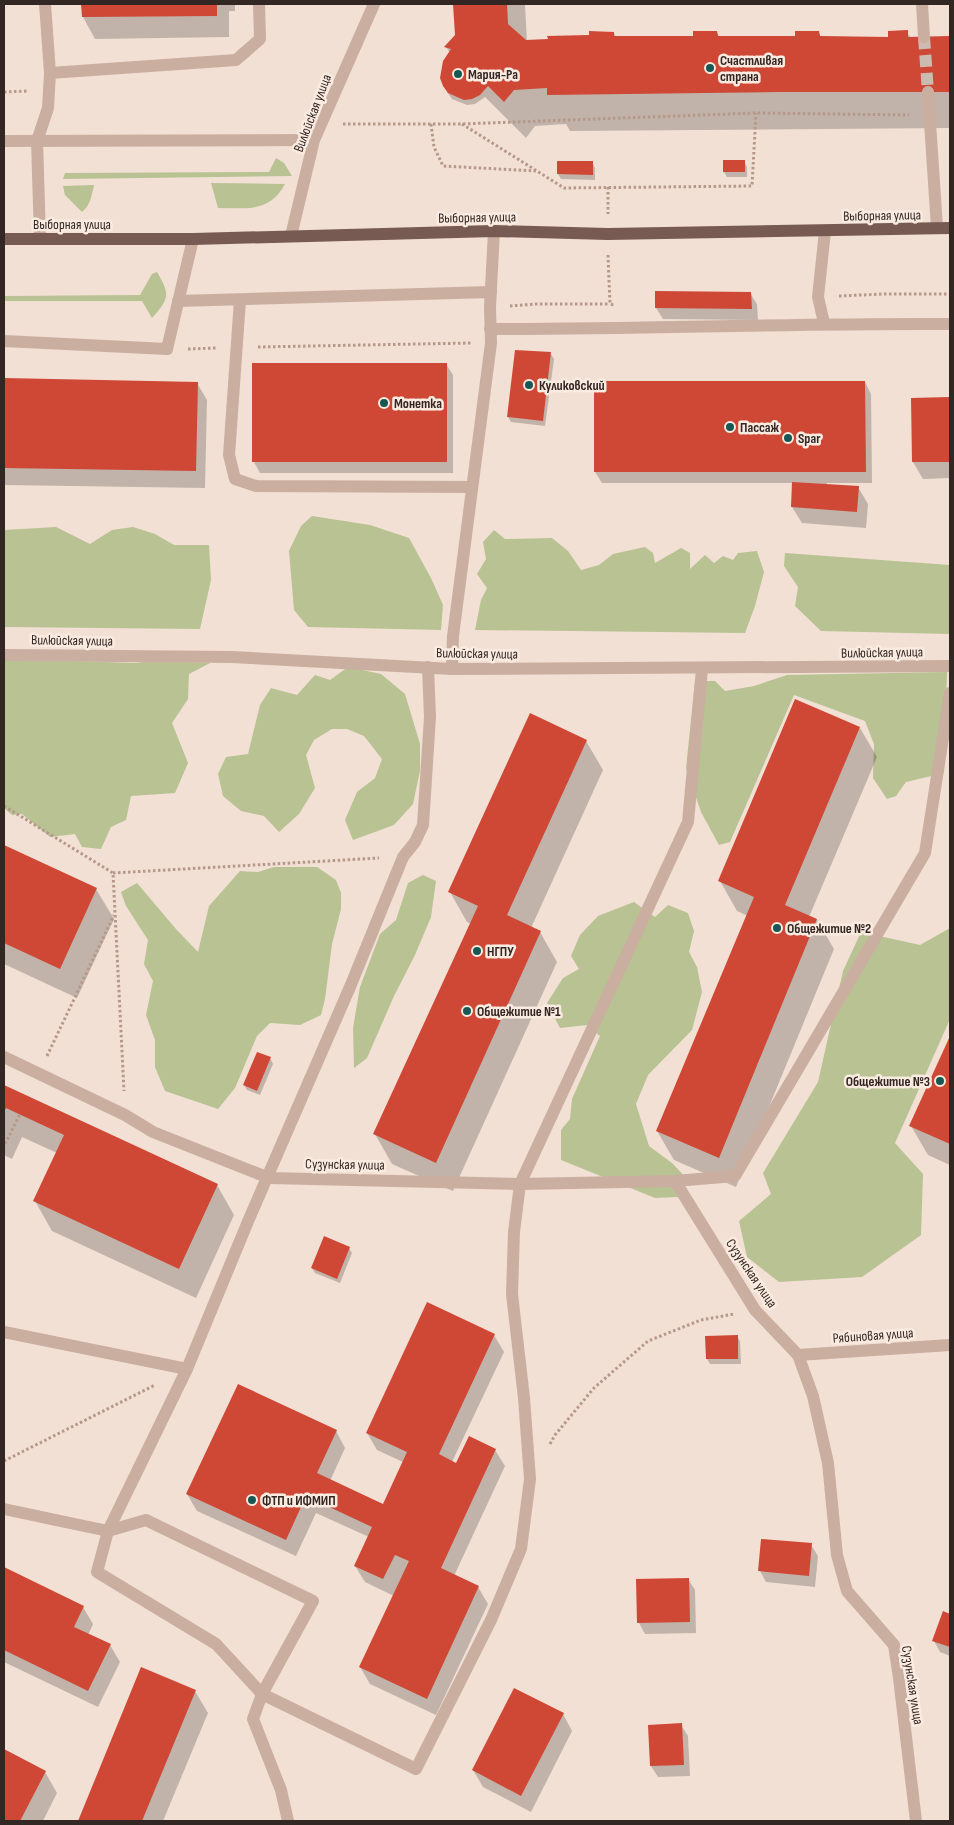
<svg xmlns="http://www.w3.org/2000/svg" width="954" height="1825" viewBox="0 0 954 1825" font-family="'Sofia Sans Condensed',sans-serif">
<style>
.green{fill:#b8c293}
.shadow{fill:#0003}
.building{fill:#cf4735}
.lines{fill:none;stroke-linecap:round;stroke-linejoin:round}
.minor-tunnel{stroke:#ccbbb1;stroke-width:12;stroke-dasharray:12 6;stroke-linecap:butt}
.path{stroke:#b6988a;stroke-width:3;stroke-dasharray:2.5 2.5;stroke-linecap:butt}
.minor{stroke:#caaea0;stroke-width:12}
.major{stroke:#775b53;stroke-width:12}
.poi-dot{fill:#175754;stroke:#faebe0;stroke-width:2}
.labels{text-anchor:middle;stroke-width:5;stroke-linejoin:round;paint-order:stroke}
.poi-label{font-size:14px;font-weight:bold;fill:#332724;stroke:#faebe0;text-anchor:start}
.street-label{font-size:14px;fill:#332724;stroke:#faebe0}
</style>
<rect width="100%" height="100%" fill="#f2e0d4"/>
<!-- green -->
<g class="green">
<polygon points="276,158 284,163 292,176 63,179 65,173 269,172"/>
<path d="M211,183l74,1c-15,29 -40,24 -67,24z"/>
<path d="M94,185c-2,10 -4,21 -12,27l-17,-17 -2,-9z"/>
<path d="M157,272c13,22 13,26 -5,46l-10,-17h-138v-5l136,-1 12,-21z"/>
<polygon points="312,516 370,525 409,538 431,578 443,605 441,630 308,627 294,610 289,551 301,526"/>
<polygon points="56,527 90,544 112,530 133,527 155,534 174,545 209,545 211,580 200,629 4,627 4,530"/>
<polygon points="494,530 505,539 552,538 568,551 581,570 599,565 613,554 645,547 653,553 655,563 681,548 690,553 690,569 705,555 714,563 723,556 733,560 738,553 757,551 764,572 755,606 745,633 475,630 481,600 487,588 477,574 486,559 483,542"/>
<polygon points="785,553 950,565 950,634 821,631 795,606 798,587 784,566"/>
<polygon points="4,659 136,663 168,659 185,662 210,663 189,674 188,699 172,723 188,763 175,793 131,796 126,820 111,827 101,849 82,847 75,834 50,837 22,814 12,815 4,808"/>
<polygon points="348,667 381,674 405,694 420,744 420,771 413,804 394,825 353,840 345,820 357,792 375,778 382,759 364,736 347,729 332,729 314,740 306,755 315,788 299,814 279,832 264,816 241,811 223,796 218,774 226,757 248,754 260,705 271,688 297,695 315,675 330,680"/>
<polygon points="947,672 944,773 906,782 896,796 887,799 873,778 874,744 865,721 794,695 730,842 719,845 701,812 686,768 695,681 715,681 725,691 754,686 787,675"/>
<polygon points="274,867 317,867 336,880 341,893 341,909 332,944 325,999 321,1015 300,1025 270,1023 257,1036 235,1088 218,1109 165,1091 155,1067 155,1040 146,1015 153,981 144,964 148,940 126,906 121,892 137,883 176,929 198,952 209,906 240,871 258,872"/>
<polygon points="423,875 436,881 431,917 415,955 394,996 367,1058 354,1068 353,1028 360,987 380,934 396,920 408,883"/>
<polygon points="634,902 655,917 668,905 688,913 694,931 689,952 697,967 702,992 692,1030 648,1075 636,1104 649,1146 672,1163 688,1180 678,1197 655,1198 561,1160 561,1130 570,1119 572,1099 600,1036 587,1025 560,1028 547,1003 563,978 579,969 571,956 580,935 598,916"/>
<polygon points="950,928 950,1019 895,1143 923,1174 921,1235 862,1277 779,1282 747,1257 739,1221 771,1194 763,1173 818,1082 843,971 861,932 920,945"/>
</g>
<!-- shadow -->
<g class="shadow">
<polygon points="82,4 235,4 235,11 229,11 229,37 95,39 83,17"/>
<polygon points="454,4 534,4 525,5 527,41 590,37 614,33 616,37 694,37 717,32 719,37 797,38 818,32 821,37 889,38 907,32 911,38 950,37 950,128 570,131 566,124 535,126 526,138 485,97 475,104 467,105 452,99 447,92 450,53 446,47 456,35"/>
<polygon points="744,161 747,167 747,177 727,177 724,172 724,162"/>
<polygon points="592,162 595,168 595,180 561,179 558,174"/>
<polygon points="750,293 757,304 758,320 663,319 656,308"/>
<polygon points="551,354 554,359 545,426 511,422 508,417"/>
<polygon points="253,364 446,364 453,375 453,473 260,473 254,462"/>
<polygon points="4,380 197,383 207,400 205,488 4,485"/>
<polygon points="865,382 871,394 872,483 827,483 827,485 858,487 868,504 866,528 802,523 792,507 794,483 602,483 595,472"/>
<polygon points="950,398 950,478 923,479 913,462 912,399"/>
<polygon points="860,728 877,757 809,917 817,920 834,949 736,1187 674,1160 657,1131 748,916 737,911 720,881"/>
<polygon points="586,741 603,770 531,928 540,932 557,962 453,1191 392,1164 375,1134 471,924 467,922 450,892"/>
<polygon points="4,846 96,889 114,919 77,998 4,964"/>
<polygon points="950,1039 950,1165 928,1155 911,1126"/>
<polygon points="270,1058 273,1064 260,1095 247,1090 244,1085"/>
<polygon points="4,1087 217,1185 234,1215 196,1298 52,1231 35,1201 57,1153 22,1137 12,1159 4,1155"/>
<polygon points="349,1248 352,1253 340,1283 315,1273 312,1268"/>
<polygon points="494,1335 504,1352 452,1462 456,1465 495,1450 505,1466 454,1576 478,1587 488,1604 436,1715 370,1684 360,1667 394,1596 365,1582 355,1566 369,1537 316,1513 296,1556 197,1511 187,1494 336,1431 345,1448 330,1481 383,1505 403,1462 377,1450 367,1433"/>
<polygon points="737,1336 740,1341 741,1364 710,1364 707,1359 707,1337"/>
<polygon points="811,1545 818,1556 815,1587 766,1582 760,1571"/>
<polygon points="4,1568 83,1607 93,1624 88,1635 110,1645 120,1662 98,1707 4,1662"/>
<polygon points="688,1579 695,1590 696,1633 645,1634 639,1623"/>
<polygon points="944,1613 950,1615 950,1656 940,1652 934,1641"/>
<polygon points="142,1669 195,1691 208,1713 163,1821 79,1821"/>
<polygon points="563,1714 572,1731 531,1812 483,1787 473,1770"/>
<polygon points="681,1725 688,1736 690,1776 658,1777 651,1766"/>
<polygon points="4,1751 45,1772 57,1793 43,1821 4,1821"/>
</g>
<!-- building -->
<g class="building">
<polygon points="81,4 217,4 217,16 82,17"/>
<polygon points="453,4 507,4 508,24 526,40 548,39 547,36 589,35 589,31 614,32 614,36 693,36 693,31 717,31 718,36 795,36 795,31 819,31 820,36 888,37 888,31 908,30 908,37 950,36 950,92 779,92 547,95 547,88 514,90 504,102 488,86 480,95 472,99 464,100 448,93 443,86 440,78 443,61 451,49 444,47 455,35"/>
<rect x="723" y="160" width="22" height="12"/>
<polygon points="557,161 593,161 593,175 557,174"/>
<polygon points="655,291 751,292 752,309 655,308"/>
<polygon points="515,350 551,352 543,421 507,417"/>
<rect x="252" y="363" width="195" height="99"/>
<polygon points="4,378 198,382 196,471 4,468"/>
<polygon points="594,381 865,381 866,472 594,472"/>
<polygon points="950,397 950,462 912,462 911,398"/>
<polygon points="792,482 859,486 857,512 791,507"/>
<polygon points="795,699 860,727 785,905 817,919 719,1158 656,1131 754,897 718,881"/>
<polygon points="530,713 587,740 507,915 541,931 436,1163 373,1134 478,906 448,892"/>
<polygon points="4,845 97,888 60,969 4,943"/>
<polygon points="950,1036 950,1144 909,1126"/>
<polygon points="257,1052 271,1057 257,1091 243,1085"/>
<polygon points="4,1085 218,1184 179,1269 33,1201 64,1135 6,1108 4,1112"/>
<polygon points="324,1236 350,1247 337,1279 311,1268"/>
<polygon points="427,1302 495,1334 439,1454 456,1463 469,1436 496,1449 441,1568 479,1586 427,1699 359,1667 409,1561 395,1555 383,1579 354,1566 372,1527 306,1496 286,1540 186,1494 238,1384 337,1430 317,1473 383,1504 407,1452 366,1433"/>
<polygon points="738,1335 738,1359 706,1359 705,1336"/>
<polygon points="761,1539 812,1543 809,1576 758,1571"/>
<polygon points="4,1567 84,1606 74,1627 111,1644 88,1691 4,1650"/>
<polygon points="689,1578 690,1622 637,1623 636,1579"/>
<polygon points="943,1611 950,1614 950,1647 932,1641"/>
<polygon points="141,1667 196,1690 142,1821 78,1821"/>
<polygon points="514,1688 564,1713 521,1796 472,1770"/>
<polygon points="682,1723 684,1765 650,1766 648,1725"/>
<polygon points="4,1749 46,1771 20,1821 4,1821"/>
</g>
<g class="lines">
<!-- minor-tunnel -->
<polyline class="minor-tunnel" points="924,37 928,92"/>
<!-- path -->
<g class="path">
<polyline points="4,92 28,91"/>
<polyline points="343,124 461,124 756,113 909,115"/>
<polyline points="431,124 434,147 443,166 536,171"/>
<polyline points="462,124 564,188 752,186 756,113"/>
<polyline points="608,187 608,214"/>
<polyline points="608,255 610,304 614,305"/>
<polyline points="839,296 884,294 950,294"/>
<polyline points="510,306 536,304 610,304"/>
<polyline points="258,347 471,343"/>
<polyline points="188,349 216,348"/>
<polyline points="4,806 113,873 124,1091"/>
<polyline points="113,873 379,858"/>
<polyline points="47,1056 114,915"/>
<polyline points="4,1143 6,1142 20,1114"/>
<polyline points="550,1444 555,1435 594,1388 648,1341 701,1320 734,1314"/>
<polyline points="4,1461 155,1385"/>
</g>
<!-- minor -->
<g class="minor">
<polyline points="45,4 50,73"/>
<polyline points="922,4 924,37"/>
<polyline points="928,92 937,228"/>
<polyline points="4,141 314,140"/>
<polyline points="291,236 314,140 374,4"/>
<polyline points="40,238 37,141 48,108 50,73 236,60 260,39 259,4"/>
<polyline points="240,300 229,455 235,479 256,486 472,487"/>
<polyline points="178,301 491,292"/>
<polyline points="824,323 818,297 825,231"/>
<path d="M490,329c154,0 307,-6 460,-5"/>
<polyline points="4,341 167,349 193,239"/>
<polyline points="4,655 232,657 452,669 950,666"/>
<polyline points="452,669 453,636 491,343 490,307 494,231"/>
<polyline points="4,1057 125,1115 153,1132 269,1178 520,1184 675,1181 755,1310 798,1355 813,1396 828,1463 837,1555 847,1591 894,1645 899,1678 916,1821"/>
<polyline points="675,1181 735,1176 925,853 950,693"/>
<polyline points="4,1332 187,1369"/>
<polyline points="798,1355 950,1345"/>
<polyline points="4,1509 108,1531 187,1369 249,1219 350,987 403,857 415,842 423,825 430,717 428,667"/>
<polyline points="288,1821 281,1790 253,1719 262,1694 216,1644 97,1572 108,1531 146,1520 313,1601 262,1694 416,1769 491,1620 521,1549 530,1479 524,1398 512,1294 514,1232 520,1184 688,822 702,669"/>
</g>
<!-- major -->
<polyline class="major" points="4,239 193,239 494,231 608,234 950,228"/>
</g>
<!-- markers -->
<g class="poi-dot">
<circle cx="710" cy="68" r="5"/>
<circle cx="458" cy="74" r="5"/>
<circle cx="529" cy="385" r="5"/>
<circle cx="384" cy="403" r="5"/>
<circle cx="730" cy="427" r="5"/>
<circle cx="788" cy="438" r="5"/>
<circle cx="777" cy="928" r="5"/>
<circle cx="477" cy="951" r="5"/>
<circle cx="467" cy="1011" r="5"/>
<circle cx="940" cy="1081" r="5"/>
<circle cx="252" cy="1500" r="5"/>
</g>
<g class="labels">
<!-- poi labels -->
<g class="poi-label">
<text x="720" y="65">Счастливая<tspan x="720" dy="16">страна</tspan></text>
<text x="468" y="79">Мария-Ра</text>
<text x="539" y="390">Куликовский</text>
<text x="394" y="408">Монетка</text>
<text x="740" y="432">Пассаж</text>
<text x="798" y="443">Spar</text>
<text x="787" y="933">Общежитие №2</text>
<text x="487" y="956">НГПУ</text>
<text x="477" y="1016">Общежитие №1</text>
<text x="930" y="1086" text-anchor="end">Общежитие №3</text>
<text x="262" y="1505">ФТП и ИФМИП</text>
</g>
<!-- street labels -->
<g class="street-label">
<text transform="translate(312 113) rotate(-69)" y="5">Вилюйская улица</text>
<text transform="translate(882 215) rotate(-1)" y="5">Выборная улица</text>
<text transform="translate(477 217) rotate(-1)" y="5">Выборная улица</text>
<text x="72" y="229">Выборная улица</text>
<text transform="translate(72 640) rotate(1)" y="5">Вилюйская улица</text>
<text transform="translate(882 652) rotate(-1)" y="5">Вилюйская улица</text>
<text transform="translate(477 653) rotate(1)" y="5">Вилюйская улица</text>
<text transform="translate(345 1164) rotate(1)" y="5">Сузунская улица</text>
<text transform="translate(752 1273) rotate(56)" y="5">Сузунская улица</text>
<text transform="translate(873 1335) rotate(-4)" y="5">Рябиновая улица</text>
<text transform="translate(913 1685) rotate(81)" y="5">Сузунская улица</text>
</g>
</g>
<!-- border -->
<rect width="954" height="1825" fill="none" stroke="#332724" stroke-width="10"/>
</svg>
